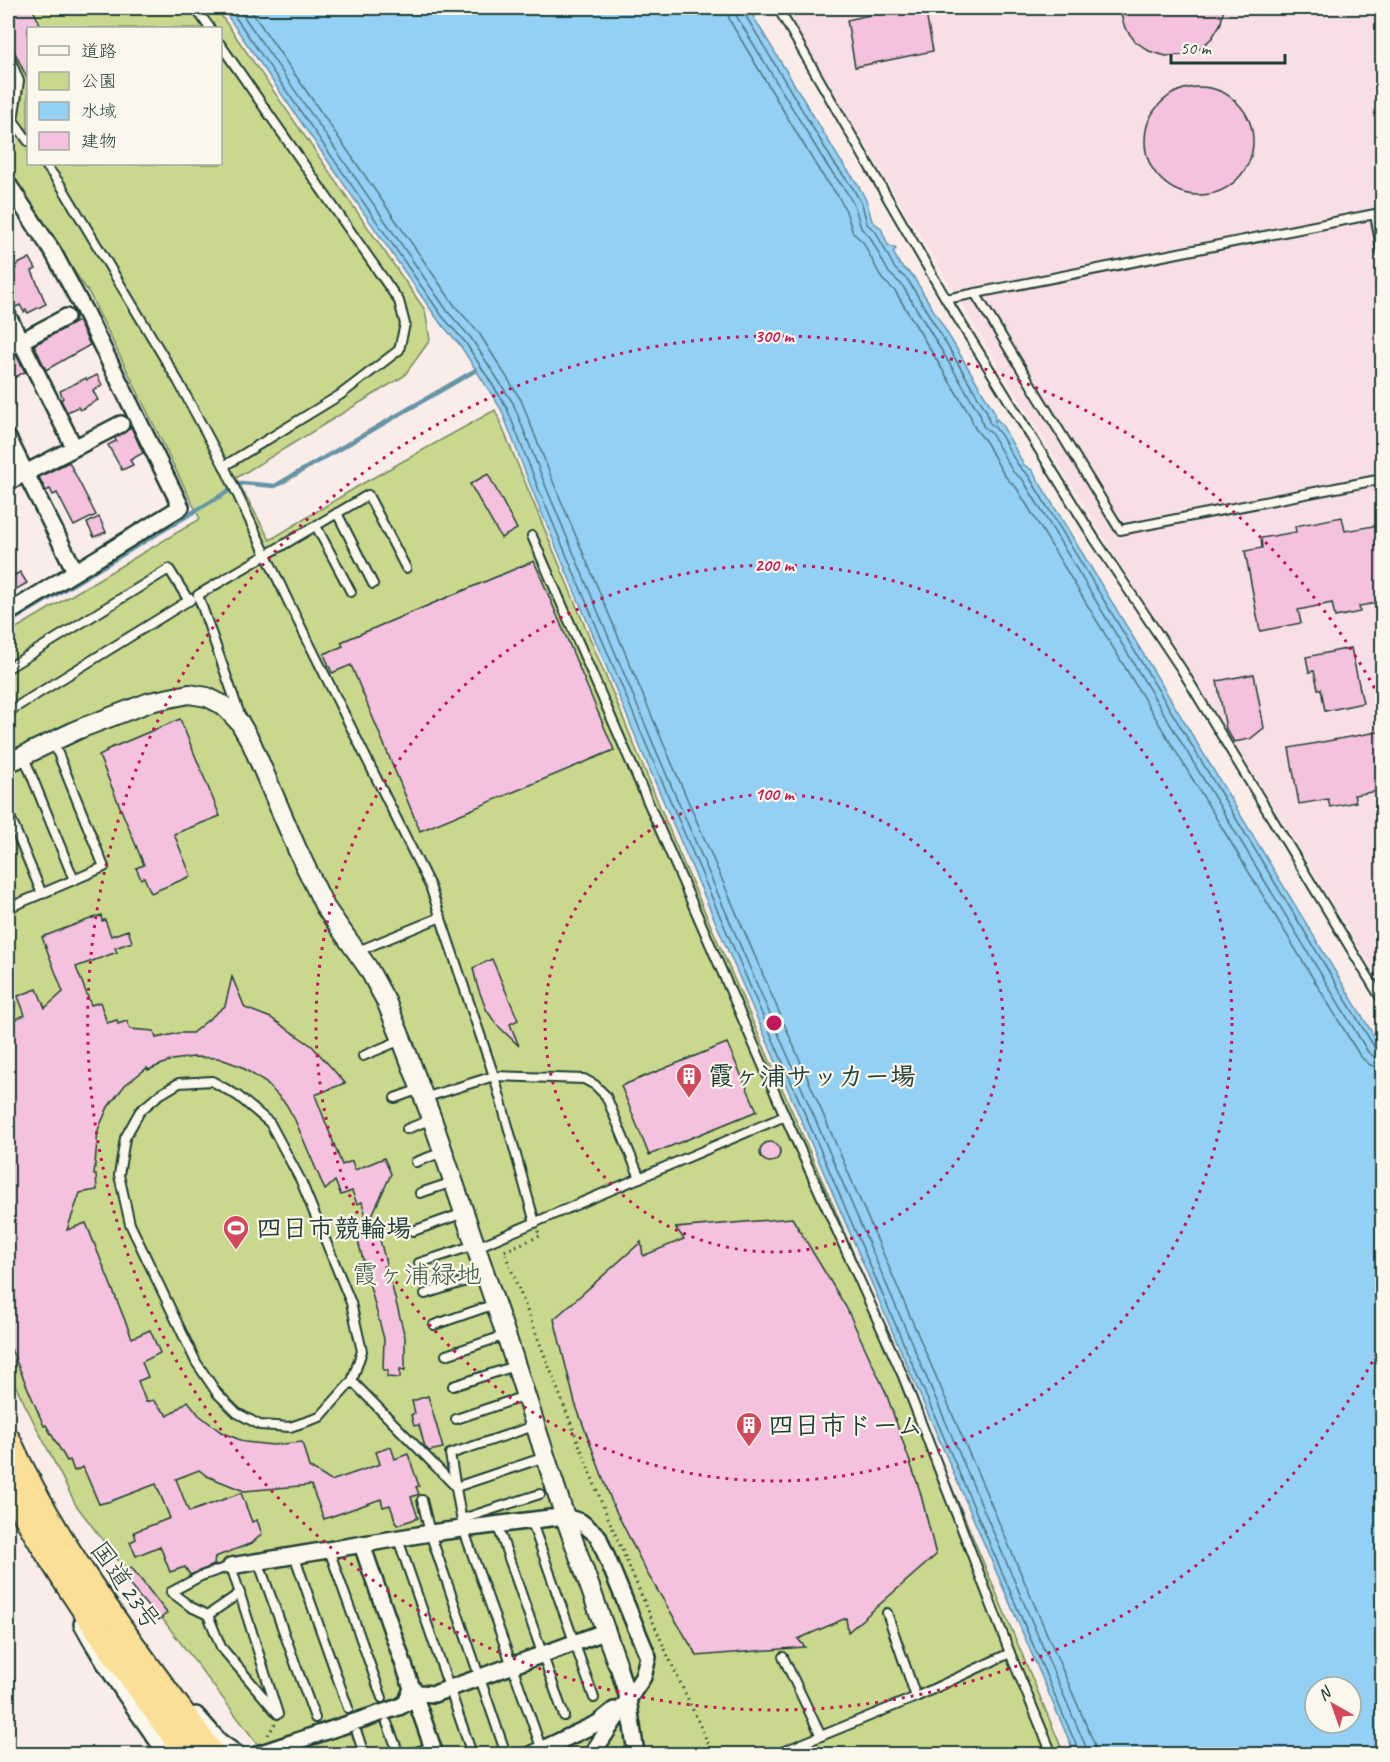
<svg xmlns="http://www.w3.org/2000/svg" width="1390" height="1762" viewBox="0 0 1390 1762" font-family="Caveat,'Klee One',sans-serif">
<style>
.built{fill:#f8dfe6}
.green{fill:#c9d88c;stroke:#748a60;stroke-width:1.5;fill-rule:evenodd}
.water{fill:#94cff4;stroke:#6595a7;stroke-width:1.5;fill-rule:evenodd}
.lines{fill:none;stroke-linecap:round;stroke-linejoin:round}
.shore{stroke:#4e7781;stroke-width:1.5}
.stream{stroke:#6595a7;stroke-width:4.5}
.building{fill:#f4c1de;stroke:#1f3d34;stroke-width:1.5}
.service-casing{stroke:#1f3d34;stroke-width:12}
.minor-casing{stroke:#1f3d34;stroke-width:20}
.tertiary-casing{stroke:#1f3d34;stroke-width:22}
.trunk-casing{stroke:#1f3d34;stroke-width:28}
.path{stroke:#1f3d34;stroke-width:3;stroke-dasharray:1.5 4.5;stroke-linecap:butt}
.service{stroke:#fbf7ec;stroke-width:8}
.minor{stroke:#fbf7ec;stroke-width:15}
.tertiary{stroke:#fbf7ec;stroke-width:18}
.trunk{stroke:#fbdf96;stroke-width:24}
.ring{fill:none;stroke:#c2185b;stroke-width:3;stroke-dasharray:3 6}
.labels{text-anchor:middle;stroke-width:4.5;stroke-linejoin:round;paint-order:stroke}
.poi-label{font-size:26px;font-weight:bold;fill:#1f3d34;stroke:#fbf7ec;text-anchor:start}
.park-label{font-size:26px;fill:#415c46;stroke:#fbf7ec}
.street-label{font-size:26px;fill:#1f3d34;stroke:#fbf7ec}
.centre{fill:#c2185b;stroke:#fbf7ec;stroke-width:3}
.ring-label{font-size:18px;text-anchor:middle;font-weight:bold;fill:#c2185b;stroke:#fbf7ec;stroke-width:4.5;stroke-linejoin:round;paint-order:stroke}
</style>
<rect width="100%" height="100%" fill="#faece9"/>
<filter id="ink" filterUnits="userSpaceOnUse"><feTurbulence type="fractalNoise" baseFrequency=".0167" numOctaves="2"/><feDisplacementMap in="SourceGraphic" scale="12" xChannelSelector="R" yChannelSelector="G"/><feConvolveMatrix kernelMatrix="1 2 1 2 8 2 1 2 1" color-interpolation-filters="sRGB"/></filter>
<g filter="url(#ink)">
<!-- built -->
<polygon class="built" points="782,8 1382,8 1382,985 1281,818 1107,543"/>
<!-- green -->
<path class="green" d="M8,8h208l209,302 5,30 -26,36 -168,102 34,62 90,-55 135,-75 185,445 153,350 231,549h-799l-189,-249 -68,-134v-738l192,-114 -111,-226 -81,-119zM28,28h192v136h-192z"/>
<!-- water -->
<path class="water" d="M222,8h526l92,152 17,23 10,19 5,19 9,7 7,17 8,4 -3,3 7,13 13,11 81,135 1,11 2,-3 5,6 22,40 8,5 350,579v705h-307l-432,-1000 -110,-262 -32,-83 -41,-64 -22,-25zM1315,1687h36v36h-36z"/>
<g class="lines">
<!-- shore -->
<g class="shore">
<polyline points="229,8 442,316 465,342 506,406 539,490 649,751 1080,1754"/>
<polyline points="238,8 448,312 471,338 513,403 546,487 655,748 1086,1747 1087,1754"/>
<polyline points="249,8 455,306 479,333 521,400 554,484 664,745 1094,1743 1096,1754"/>
<path d="M726,8l4,13 90,151 18,24 8,15 7,22 10,9 19,37 13,12 76,126c2,13 9,16 15,25 10,16 15,34 30,45l344,569 10,9 12,3"/>
<polyline points="735,8 737,17 828,167 846,191 855,207 861,228 870,237 889,273 902,285 980,414 983,426 991,433 1013,472 1023,480 1368,1052 1374,1057 1382,1059"/>
<path d="M743,8l1,5 90,150 18,24 10,17 5,20 9,8 19,37 13,11 79,132 2,10c18,14 21,40 39,53l347,573 7,3"/>
</g>
<!-- stream -->
<polyline class="stream" points="8,623 242,483 275,486 476,370"/>
</g>
<!-- building -->
<g class="building">
<polygon points="8,8 32,8 42,28 28,28 28,80 8,38"/>
<polygon points="876,8 925,8 933,51 855,67 847,20 870,15 870,13 877,12"/>
<polygon points="1119,8 1224,8 1221,23 1212,38 1199,49 1183,55 1166,56 1149,51 1135,41 1125,28"/>
<circle cx="1199" cy="141" r="54"/>
<polygon points="30,258 36,269 32,271 46,304 28,313 26,310 24,312 20,305 14,308 8,306 8,272 16,268 14,266"/>
<polygon points="78,321 90,345 46,370 34,345"/>
<polygon points="16,355 25,372 8,381 8,359"/>
<polygon points="97,375 102,385 93,391 98,400 80,410 78,407 67,412 61,400 63,398 60,391 86,378 87,380"/>
<polygon points="131,427 143,453 130,460 133,465 122,470 108,445 116,441 115,438"/>
<polygon points="69,462 96,515 74,526 57,493 53,495 50,489 46,491 39,477"/>
<polygon points="488,474 517,529 501,538 470,484"/>
<polygon points="99,517 106,532 94,537 87,523"/>
<polygon points="1342,517 1345,531 1379,525 1383,541 1383,602 1359,606 1360,612 1335,617 1332,603 1298,610 1301,623 1260,631 1245,551 1262,548 1261,538 1296,532 1295,526"/>
<polygon points="534,561 614,750 420,831 351,665 332,673 324,654 343,646 341,642"/>
<polygon points="20,572 27,583 8,594 8,579"/>
<polygon points="1351,648 1363,703 1325,711 1321,689 1318,689 1314,671 1309,672 1306,657"/>
<polygon points="1254,674 1264,728 1250,739 1234,742 1226,729 1217,681"/>
<polygon points="180,719 220,816 174,834 191,876 151,893 144,877 141,879 136,868 144,865 99,756 107,752 106,750"/>
<polygon points="1383,731 1383,790 1354,795 1356,802 1330,807 1328,799 1299,804 1289,748"/>
<polygon points="101,915 102,921 105,920 111,936 128,930 132,942 115,948 117,952 76,967 91,1005 100,1002 107,1023 117,1020 118,1024 127,1021 130,1029 154,1031 156,1038 179,1033 192,1033 225,1006 232,977 245,1008 271,1018 312,1046 345,1083 315,1095 342,1165 352,1161 355,1170 384,1158 391,1174 368,1224 362,1202 357,1204 352,1191 341,1195 335,1181 325,1190 295,1120 286,1104 266,1083 240,1066 218,1058 193,1057 172,1060 148,1070 147,1068 125,1085 108,1107 98,1130 94,1175 96,1175 97,1190 80,1193 67,1230 86,1223 132,1338 150,1330 160,1353 142,1362 148,1377 138,1381 146,1402 153,1400 168,1416 188,1401 199,1415 221,1432 245,1442 273,1445 302,1442 309,1467 331,1481 380,1464 376,1452 391,1447 395,1459 408,1454 419,1486 416,1487 419,1494 411,1497 418,1518 397,1525 390,1505 383,1507 381,1499 324,1519 311,1485 244,1491 207,1476 199,1470 176,1479 189,1512 241,1493 252,1522 257,1520 262,1534 252,1543 215,1557 214,1565 190,1575 185,1567 170,1572 160,1546 136,1556 130,1542 136,1539 134,1532 170,1518 156,1484 111,1501 99,1504 83,1467 74,1471 70,1460 67,1461 46,1425 44,1426 8,1342 8,1198 12,1196 8,1185 8,1022 25,1015 18,996 37,989 45,1008 63,992 42,937"/>
<polygon points="492,959 518,1020 510,1024 519,1046 496,1024 486,1009 477,985 473,968"/>
<polygon points="727,1043 757,1111 649,1155 621,1086"/>
<circle cx="770" cy="1152" r="10"/>
<polygon points="792,1218 846,1307 886,1393 920,1491 936,1555 848,1632 846,1618 798,1639 805,1647 697,1656 647,1573 613,1505 575,1403 554,1319 641,1242 643,1256 684,1239 676,1228"/>
<polygon points="378,1232 405,1337 405,1370 400,1369 400,1378 387,1377 388,1370 383,1370 384,1339 357,1237"/>
<polygon points="428,1396 443,1448 429,1451 425,1447 419,1425 414,1426 411,1415 415,1413 412,1401"/>
<polygon points="131,1567 167,1613 159,1620 121,1575"/>
</g>
<g class="lines">
<!-- service casing -->
<g class="service-casing">
<g id="service">
<polyline points="195,8 210,28"/>
<polyline points="778,8 946,299 1094,538 1182,670 1382,1000"/>
<polyline points="220,44 399,301 405,324 399,350 340,395 224,466"/>
<polyline points="8,54 19,81 13,120"/>
<polyline points="8,113 28,141"/>
<polyline points="45,164 62,187 178,381 224,466 289,603 430,886 494,1076 535,1223"/>
<polyline points="975,293 1120,530 1382,479"/>
<polyline points="946,299 1375,214 1382,254"/>
<polyline points="337,513 373,584"/>
<polyline points="316,526 351,592"/>
<polyline points="532,536 785,1116 903,1376 1010,1653 1052,1754"/>
<polyline points="8,668 169,569 189,601"/>
<polyline points="8,712 191,599"/>
<polyline points="240,715 198,595 368,495 406,568"/>
<polyline points="24,757 74,880"/>
<polyline points="8,812 42,894"/>
<polyline points="8,908 104,867 53,741"/>
<polyline points="358,951 441,917"/>
<polyline points="363,1056 401,1040"/>
<polyline points="395,1098 420,1089"/>
<polyline points="424,1098 494,1076 584,1079 595,1085 606,1096 640,1178"/>
<polyline points="407,1129 432,1119"/>
<polyline points="416,1162 443,1152"/>
<polyline points="420,1193 453,1182"/>
<polyline points="413,1231 464,1213"/>
<polyline points="477,1247 785,1116"/>
<polyline points="419,1263 475,1245"/>
<polyline points="425,1294 485,1275"/>
<polyline points="434,1325 495,1304"/>
<polyline points="446,1355 506,1335"/>
<polyline points="352,1381 320,1417 290,1427 260,1425 237,1413 217,1393 196,1362 130,1224 119,1175 125,1138 140,1111 159,1095 179,1083 212,1081 238,1096 270,1123 301,1181 351,1303 362,1351 352,1381 456,1487 545,1457"/>
<polyline points="453,1386 515,1366"/>
<polyline points="456,1419 525,1396"/>
<polyline points="534,1426 450,1454 463,1528 542,1750"/>
<polyline points="422,1500 430,1533 506,1754"/>
<polyline points="462,1519 540,1494"/>
<polyline points="531,1520 594,1698"/>
<polyline points="497,1524 564,1716"/>
<polyline points="398,1539 472,1754"/>
<polyline points="329,1550 382,1698"/>
<polyline points="294,1555 348,1708"/>
<polyline points="258,1561 315,1718"/>
<polyline points="887,1613 916,1697"/>
<polyline points="208,1615 191,1607 171,1592 201,1576 231,1566 278,1714 221,1647 208,1615 240,1593"/>
<polyline points="783,1657 821,1736"/>
<polyline points="387,1723 399,1754"/>
<polyline points="357,1733 364,1754"/>
<polyline points="319,1753 319,1754"/>
<polyline points="409,1754 432,1747"/>
<polyline points="777,1754 916,1697 1010,1653"/>
</g>
</g>
<!-- minor casing -->
<g class="minor-casing">
<g id="minor">
<polyline points="8,184 53,252 85,312 181,507 8,613"/>
<polyline points="8,316 74,447"/>
<polyline points="8,348 66,317"/>
<polyline points="8,438 75,571"/>
<polyline points="8,482 121,424"/>
<polyline points="362,1545 435,1754"/>
<polyline points="231,1566 430,1533 550,1518 565,1517 581,1522 598,1536 648,1657 643,1677 592,1754"/>
<path d="M82,1624c25,46 55,88 85,130"/>
<polyline points="617,1663 628,1698 636,1754"/>
<polyline points="412,1689 419,1693 434,1694 607,1631"/>
<polyline points="196,1715 220,1742 237,1754"/>
<polyline points="258,1754 399,1707 406,1703 412,1689"/>
<polyline points="532,1754 598,1723 614,1710"/>
</g>
</g>
<!-- tertiary casing -->
<g class="tertiary-casing">
<polyline id="tertiary" points="8,763 79,729 150,702 189,694 207,697 223,705 240,723 251,742 297,849 325,907 368,968 386,1001 402,1040 432,1119 508,1341 565,1517 617,1663"/>
</g>
<!-- trunk casing -->
<g class="trunk-casing">
<g id="trunk">
<path d="M8,1440c52,115 131,213 204,314"/>
<path d="M8,1483c51,98 115,182 179,271"/>
</g>
</g>
<!-- path -->
<g class="path">
<polyline points="538,1231 540,1236 504,1251 603,1506 663,1645 713,1754"/>
<polyline points="268,1735 275,1724"/>
</g>
<!-- service -->
<use href="#service" class="service"/>
<!-- minor -->
<use href="#minor" class="minor"/>
<!-- tertiary -->
<use href="#tertiary" class="tertiary"/>
<!-- trunk -->
<use href="#trunk" class="trunk"/>
</g>
</g>
<!-- distance rings -->
<g class="ring">
<circle cx="774" cy="1023" r="229"/>
<circle cx="774" cy="1023" r="458"/>
<path d="M1381 1346A687 687 0 1 1 1381 700"/>
</g>
<!-- icons -->
<defs>
<g id="building-pin" transform="scale(1.35)"><path d="M0 17L-7.5 6A9.5 9.5 0 1 1 7.5 6Z" fill="#d1495b" stroke="#fbf7ec"/><path d="M-4-6H4V6H1V3H-1V6H-4ZM-2.5-4.3h1.7v1.8h-1.7ZM.8-4.3h1.7v1.8H.8ZM-2.5-1h1.7V.8h-1.7ZM.8-1h1.7V.8H.8Z" fill="#fff"/></g>
<g id="stadium-pin" transform="scale(1.35)"><path d="M0 17L-7.5 6A9.5 9.5 0 1 1 7.5 6Z" fill="#d1495b" stroke="#fbf7ec"/><path d="M0-5a6.5 5 0 1 0 0 10a6.5 5 0 1 0 0-10ZM-3.5-1.8h7v3.6h-7Z" fill="#fff"/></g>
</defs>
<g fill-rule="evenodd">
<use href="#building-pin" x="689" y="1076"/>
<use href="#stadium-pin" x="236" y="1228"/>
<use href="#building-pin" x="749" y="1425"/>
</g>
<g class="labels">
<!-- poi labels -->
<g class="poi-label">
<text x="708" y="1085">霞ヶ浦サッカー場</text>
<text x="256" y="1237">四日市競輪場</text>
<text x="768" y="1434">四日市ドーム</text>
</g>
<!-- park labels -->
<g class="park-label">
<text x="417" y="1283">霞ヶ浦緑地</text>
</g>
<!-- street labels -->
<g class="street-label">
<text transform="translate(126 1585) rotate(55)" y="9">国道23号</text>
</g>
</g>
<circle cx="774" cy="1023" r="9" class="centre"/>
<g class="ring-label">
<text x="774" y="342">300 m</text>
<text x="774" y="571">200 m</text>
<text x="774" y="800">100 m</text>
</g>
<!-- margin -->
<rect width="1390" height="1762" fill="none" stroke="#fbf7ec" stroke-width="30"/>
<rect x="15" y="15" width="1360" height="1732" fill="none" stroke="#1f3d34" stroke-width="2" filter="url(#ink)"/>
<!-- legend -->
<rect x="27" y="27" width="195" height="138" fill="#fbf7ec" stroke="#a3ada2" stroke-width="1.5"/>
<rect x="39" y="46" width="30" height="9" fill="#fbf7ec" stroke="#a3ada2" stroke-width="1.5"/>
<text x="81" y="57" font-size="18" fill="#1f3d34">道路</text>
<rect x="39" y="72" width="30" height="18" fill="#c9d88c" stroke="#a3ada2" stroke-width="1.5"/>
<text x="81" y="87" font-size="18" fill="#1f3d34">公園</text>
<rect x="39" y="102" width="30" height="18" fill="#94cff4" stroke="#a3ada2" stroke-width="1.5"/>
<text x="81" y="117" font-size="18" fill="#1f3d34">水域</text>
<rect x="39" y="132" width="30" height="18" fill="#f4c1de" stroke="#a3ada2" stroke-width="1.5"/>
<text x="81" y="147" font-size="18" fill="#1f3d34">建物</text>
<!-- north arrow -->
<g transform="translate(1333 1705) rotate(320)"><circle r="28" fill="#fbf7ec" stroke="#a3ada2" stroke-width="1.5"/>
<path d="M0-4.5L10 22L0 15L-10 22Z" fill="#d1495b"/>
<text y="-9" font-size="16" font-weight="bold" text-anchor="middle" fill="#1f3d34">N</text>
</g>
<!-- scale -->
<path d="M1171 54v9h114v-9" fill="none" stroke="#1f3d34" stroke-width="3"/>
<text x="1180" y="54" font-size="18" fill="#1f3d34" stroke="#fbf7ec" stroke-width="4.5" paint-order="stroke">50 m</text>
</svg>
